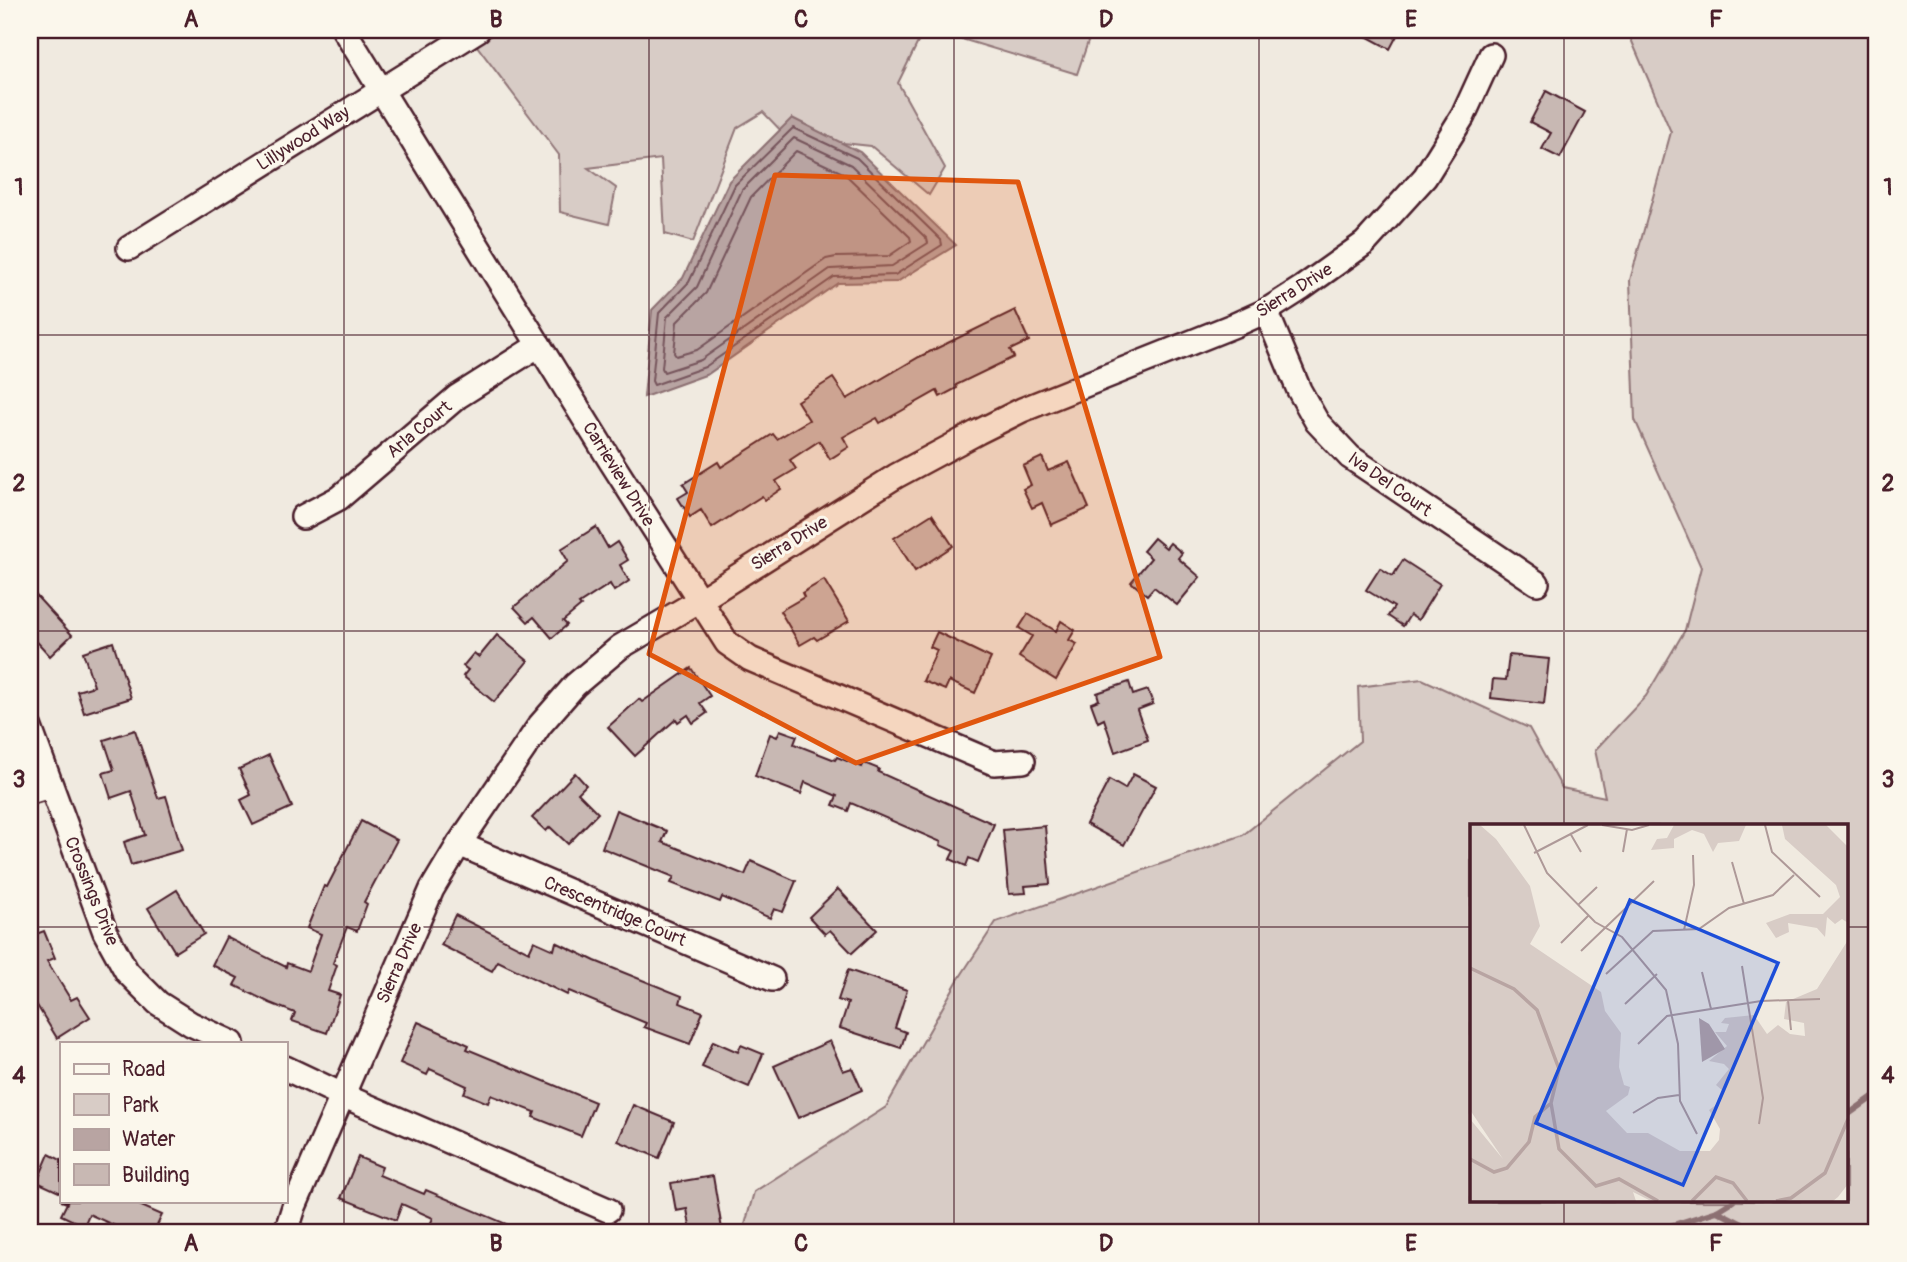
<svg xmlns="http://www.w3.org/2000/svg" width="1907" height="1262" viewBox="0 0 1907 1262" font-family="Pangolin,sans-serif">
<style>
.green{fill:#d8ccc6;stroke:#917678;stroke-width:2;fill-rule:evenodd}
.water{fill:#b8a4a2;stroke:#8c6f72;stroke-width:2}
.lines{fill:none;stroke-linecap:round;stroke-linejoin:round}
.shore{stroke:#76545b;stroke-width:2}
.stream{stroke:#8c6f72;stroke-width:6}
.building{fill:#c8b8b3;stroke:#4a1f2b;stroke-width:2}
.minor-casing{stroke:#4a1f2b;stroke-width:28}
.minor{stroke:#fbf7ec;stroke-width:23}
.marked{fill:#e0560e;fill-opacity:0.2;stroke:#e0560e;stroke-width:5;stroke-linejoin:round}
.grid{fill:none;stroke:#4a1f2b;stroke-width:2;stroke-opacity:0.55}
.labels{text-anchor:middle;stroke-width:6;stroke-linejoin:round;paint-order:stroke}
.street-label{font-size:18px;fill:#4a1f2b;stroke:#fbf7ec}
.inset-river{fill:none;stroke:#b8a4a2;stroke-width:3.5}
.inset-road{fill:none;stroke:#ae9998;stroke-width:2}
.view{fill:#1d4ed8;fill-opacity:0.15;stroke:#1d4ed8;stroke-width:3.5}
.inset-edge{fill:none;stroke:#4a1f2b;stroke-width:3.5}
.neatline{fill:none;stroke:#4a1f2b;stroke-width:2.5}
.grid-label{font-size:23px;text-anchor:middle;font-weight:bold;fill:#4a1f2b}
</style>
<rect width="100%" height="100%" fill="#f0eae0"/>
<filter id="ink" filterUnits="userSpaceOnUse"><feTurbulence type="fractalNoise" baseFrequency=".0143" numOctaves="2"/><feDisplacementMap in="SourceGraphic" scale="14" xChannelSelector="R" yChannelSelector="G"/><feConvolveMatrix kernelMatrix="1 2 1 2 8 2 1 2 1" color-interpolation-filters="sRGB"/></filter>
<g filter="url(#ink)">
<!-- green -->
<g class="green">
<polygon points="465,30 924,30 898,83 945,168 929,195 871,146 787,137 763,112 737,128 693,242 665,234 661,159 588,168 616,188 609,224 560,212 559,155"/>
<polygon points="932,30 1092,30 1077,74"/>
<path d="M1627,30h250v1202h-1134l11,-40 132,-85 72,-127 38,-58 247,-87 117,-94 -2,-54 64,-8 107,49 33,60 43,9 -10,-47 51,-54 39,-66 16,-63 -66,-147 -5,-140 41,-148zM1471,826h375v375h-375z"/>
</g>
<!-- water -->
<polygon class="water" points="792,118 860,152 956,245 897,282 838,283 708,374 644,397 652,310 683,278 729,181"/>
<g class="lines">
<!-- shore -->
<g class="shore">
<polygon points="793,128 857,158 941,240 942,245 895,275 834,277 705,367 654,385 652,381 659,313 689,282 735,185"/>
<polygon points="794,138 851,165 927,239 928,243 892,266 830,269 701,360 664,372 662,368 667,317 697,287 742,190"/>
<polygon points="796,151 845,174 910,237 911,241 889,256 836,257 826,259 697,350 676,356 674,353 677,322 706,293 751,197"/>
</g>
<!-- stream -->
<g class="stream">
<polyline points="1846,1116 1877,1094"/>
<polyline points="1717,1211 1758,1232"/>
<polyline points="1651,1232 1717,1211 1733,1201"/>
</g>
</g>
<!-- building -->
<g class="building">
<polygon points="1355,30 1400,30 1390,49"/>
<polygon points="1546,91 1585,112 1560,158 1542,149 1551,133 1530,122"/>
<polygon points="1015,310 1029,341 1010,350 1014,357 956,385 957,388 940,397 937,391 880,423 877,418 843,437 849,447 830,459 819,441 790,460 796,469 776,481 781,489 765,500 762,496 712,528 701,510 690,517 678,498 688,492 683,484 718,462 721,467 773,434 777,439 809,420 797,401 833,378 847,399 919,357"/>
<polygon points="1042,457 1048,471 1069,462 1089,508 1051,525 1042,503 1032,508 1023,489 1031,485 1023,466"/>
<polygon points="932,514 953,546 915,571 894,538"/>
<polygon points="596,527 608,548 617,542 628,560 620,565 629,581 614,591 610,584 579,604 581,606 563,621 567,625 552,638 534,617 528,622 514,607 568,561 561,549"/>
<polygon points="1154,538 1166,548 1170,543 1182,553 1178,558 1200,577 1177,605 1154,587 1147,595 1131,582 1151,558 1143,551"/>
<polygon points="1403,560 1440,584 1418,620 1410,615 1403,626 1388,616 1394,607 1366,590 1380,568 1393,576"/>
<polygon points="824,580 849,621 817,640 814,637 800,645 780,611 804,597 802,593"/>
<polygon points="30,589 72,635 50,656 30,634"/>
<polygon points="1028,614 1056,631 1061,621 1075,630 1069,640 1077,644 1056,680 1019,657 1032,636 1019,628"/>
<polygon points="937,632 991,658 975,693 949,681 945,690 923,681 937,650 930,647"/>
<polygon points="497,635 528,661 494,702 463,676 468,670 463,666 474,653 479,657"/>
<polygon points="113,642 131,698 84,713 77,691 94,686 83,652"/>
<polygon points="1509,655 1549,659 1544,704 1491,698 1493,679 1506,680"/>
<polygon points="691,668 710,696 700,703 707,713 693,723 688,715 678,722 676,719 635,756 608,727 639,699 642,702"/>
<polygon points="1129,682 1133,695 1148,690 1153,704 1137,710 1148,740 1115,752 1104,719 1098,722 1091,703 1099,700 1097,693"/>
<polygon points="135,730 158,798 166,796 182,850 131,865 124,842 145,835 131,791 111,798 103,773 114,770 104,740"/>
<polygon points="780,730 797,736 794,744 835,760 837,757 862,767 864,763 879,769 878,772 994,824 978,862 969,858 966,866 950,859 954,851 940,845 941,842 851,803 848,811 833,805 837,796 805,782 801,794 755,776 770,734 777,737"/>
<polygon points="269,755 292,807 253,825 241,800 251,795 239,769"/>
<polygon points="575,773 586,785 578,793 598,813 568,844 550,827 546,831 532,818"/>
<polygon points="1133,774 1156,786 1124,845 1086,824 1109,780 1125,789"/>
<polygon points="616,810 667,831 662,842 745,875 751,861 796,881 783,912 774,909 770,918 722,897 720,902 671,883 674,877 602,848"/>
<polygon points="361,821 397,840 364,902 367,904 357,931 347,927 333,963 337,965 328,991 340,995 327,1033 292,1021 295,1013 270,1003 234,985 238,978 212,965 226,937 286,967 287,963 308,971 321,934 307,928 324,886 327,887"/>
<polygon points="1045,826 1050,884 1025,886 1026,893 1009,894 1003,830"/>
<polygon points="838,889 877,930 852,953 830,930 825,934 809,917"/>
<polygon points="177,890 204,934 175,952 148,908"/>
<polygon points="455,915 529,952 534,941 554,950 556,942 595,961 682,996 680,1003 703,1012 690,1044 644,1027 646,1023 569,991 567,995 498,961 492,971 441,945"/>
<polygon points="44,931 55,958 47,961 71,1000 77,997 90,1017 57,1038 30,994 30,933 31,936"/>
<polygon points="848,970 907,990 895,1028 906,1032 901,1048 840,1028 848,1003 838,1000"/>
<polygon points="418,1022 469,1045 467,1049 595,1102 581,1136 533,1117 535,1112 491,1095 488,1103 464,1093 467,1086 430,1069 427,1075 400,1063"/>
<polygon points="713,1041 738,1052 741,1045 763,1054 749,1087 702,1067"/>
<polygon points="830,1041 843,1071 852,1068 862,1090 798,1118 774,1066"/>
<polygon points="633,1105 674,1122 659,1158 618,1141"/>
<polygon points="49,1154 61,1160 61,1193 37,1182"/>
<polygon points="358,1157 382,1167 379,1175 424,1194 426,1190 525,1232 447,1232 430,1225 433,1218 402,1204 396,1220 341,1198"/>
<polygon points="713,1176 722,1229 691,1232 687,1209 676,1211 671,1183"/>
<polygon points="61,1201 130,1201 162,1215 154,1232 123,1232 122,1229 89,1214 84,1226 61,1215 67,1203"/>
</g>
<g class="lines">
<!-- minor casing -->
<g class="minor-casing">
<g id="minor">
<polyline points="344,30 610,460 727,643 750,659 994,763 1023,761"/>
<polyline points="129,248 478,30"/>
<polyline points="1266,311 1299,390 1317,422 1350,457 1537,583"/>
<polyline points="303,517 339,498 457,397 539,345"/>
<polyline points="30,728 105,932 127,972 158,1003 191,1024 232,1043"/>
<polyline points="30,792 50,786"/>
<polyline points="459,844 772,979"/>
<polyline points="285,1068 342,1095 608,1210"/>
<polyline points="286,1232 294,1207 432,889 459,844 540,725 575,685 620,647 700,600 896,476 978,432 1022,410 1235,325 1266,311 1302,288 1365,243 1425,177 1463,116 1491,55"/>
</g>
</g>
<!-- minor -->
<use href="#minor" class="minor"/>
</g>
</g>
<!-- marked area -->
<path class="marked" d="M775,175l243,7 142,475 -304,106 -207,-109z"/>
<!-- grid -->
<path class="grid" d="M344,30v1202M649,30v1202M954,30v1202M1259,30v1202M1564,30v796M30,335h1847M30,631h1847M30,927h1441M1846,927h31M1564,1201v31"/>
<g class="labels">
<!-- street labels -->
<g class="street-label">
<text transform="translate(303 138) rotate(-32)" y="6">Lillywood Way</text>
<text transform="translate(1294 290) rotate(-32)" y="6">Sierra Drive</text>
<text transform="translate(419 429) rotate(-40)" y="6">Arla Court</text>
<text transform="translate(619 474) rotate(58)" y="6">Carrieview Drive</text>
<text transform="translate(1390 484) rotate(35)" y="6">Iva Del Court</text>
<text transform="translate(789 543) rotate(-32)" y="6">Sierra Drive</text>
<text transform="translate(92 891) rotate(68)" y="6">Crossings Drive</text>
<text transform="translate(615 911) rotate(23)" y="6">Crescentridge Court</text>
<text transform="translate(399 963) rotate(-66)" y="6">Sierra Drive</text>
</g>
</g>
<!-- overview -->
<g transform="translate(1470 824)">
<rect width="378" height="378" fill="#f0eae0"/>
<path d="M0,1h10l16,14 34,47 10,40 -10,18 71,48 4,19 16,22 -2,34 5,18 6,2 -2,8 -22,16 21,22h21l32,18h30l9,-11 1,-11 -11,-19 10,-7 4,-12 -7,-6 13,-16 -5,-5 -15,-3 18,-15 -12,-14h11l3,-8 -8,-1 4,-5 29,-3 13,19 11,-9 12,9 15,2 -1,-13 -20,-4 2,-17 31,-13 31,-49v244l-10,13 -5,4h-182l-18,-9 3,9h-166v-82l33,40 -33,-49zM204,1h72l-7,16 -21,2 -5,9 -9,-18 -12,-4 -18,9v9l-23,2 6,-11 10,-1zM312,1h44l22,22v76l-6,-4 -7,5 -8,-7 -2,20 -8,-9 -29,-5 1,9 -13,6 -10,-15 24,-9h33l17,-17 -4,-12 -51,-46z" fill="#d8ccc6"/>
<path d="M229,194l10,6 16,25 -23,13z" fill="#b8a4a2"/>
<path class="inset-river" d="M0,144l44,21 23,21 22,59 -8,34 8,46 37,37 23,-7 39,22M0,335l24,13 13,-4 22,-26 6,-25 15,-13M222,377l24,-24 17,6 14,18M306,377l15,-3 34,-25 23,-54"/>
<path class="inset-road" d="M54,1l23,48 48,49 27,15 44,53 12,54 2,57 17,33M132,1l30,5 17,-5M295,1l7,27 48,45M100,9l11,19M153,28l4,-23M64,29l54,-28M262,38l12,42M108,81l19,-18M214,106l10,-45 -1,-30M91,119l27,-27M111,127l73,-70M272,142l21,132 -4,26M232,148l9,37M136,150l47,-43 46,-2 30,-21 44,-13 21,-20M318,176l3,30M155,180l32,-30M168,220l29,-28 94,-15 59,-2M163,289l25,-15 21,-3"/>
<path class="view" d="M160,76l148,63 -95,222 -147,-62z"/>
<rect width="378" height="378" class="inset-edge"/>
</g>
<!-- margin -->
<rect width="1907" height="1262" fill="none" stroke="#fbf7ec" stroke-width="77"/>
<!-- legend -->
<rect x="60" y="1042" width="228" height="161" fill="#fbf7ec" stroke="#b4a19f" stroke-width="2"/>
<rect x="74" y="1064" width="35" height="10" fill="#fbf7ec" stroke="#b4a19f" stroke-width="2"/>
<text x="122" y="1076" font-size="21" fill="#4a1f2b">Road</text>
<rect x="74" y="1094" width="35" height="21" fill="#d8ccc6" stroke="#b4a19f" stroke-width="2"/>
<text x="122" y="1112" font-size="21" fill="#4a1f2b">Park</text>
<rect x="74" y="1129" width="35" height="21" fill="#b8a4a2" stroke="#b4a19f" stroke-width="2"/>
<text x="122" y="1146" font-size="21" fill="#4a1f2b">Water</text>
<rect x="74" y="1164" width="35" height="21" fill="#c8b8b3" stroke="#b4a19f" stroke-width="2"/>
<text x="122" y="1182" font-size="21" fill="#4a1f2b">Building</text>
<rect x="38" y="38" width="1830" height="1186" class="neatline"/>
<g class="grid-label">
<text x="191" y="27">A</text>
<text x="496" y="27">B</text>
<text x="801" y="27">C</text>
<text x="1106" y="27">D</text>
<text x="1411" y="27">E</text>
<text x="1716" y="27">F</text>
<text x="19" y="195">1</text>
<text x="1888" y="195">1</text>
<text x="19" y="491">2</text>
<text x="1888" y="491">2</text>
<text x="19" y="787">3</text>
<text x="1888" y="787">3</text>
<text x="19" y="1083">4</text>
<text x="1888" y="1083">4</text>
<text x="191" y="1251">A</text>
<text x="496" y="1251">B</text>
<text x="801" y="1251">C</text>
<text x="1106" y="1251">D</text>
<text x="1411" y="1251">E</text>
<text x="1716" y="1251">F</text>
</g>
</svg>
